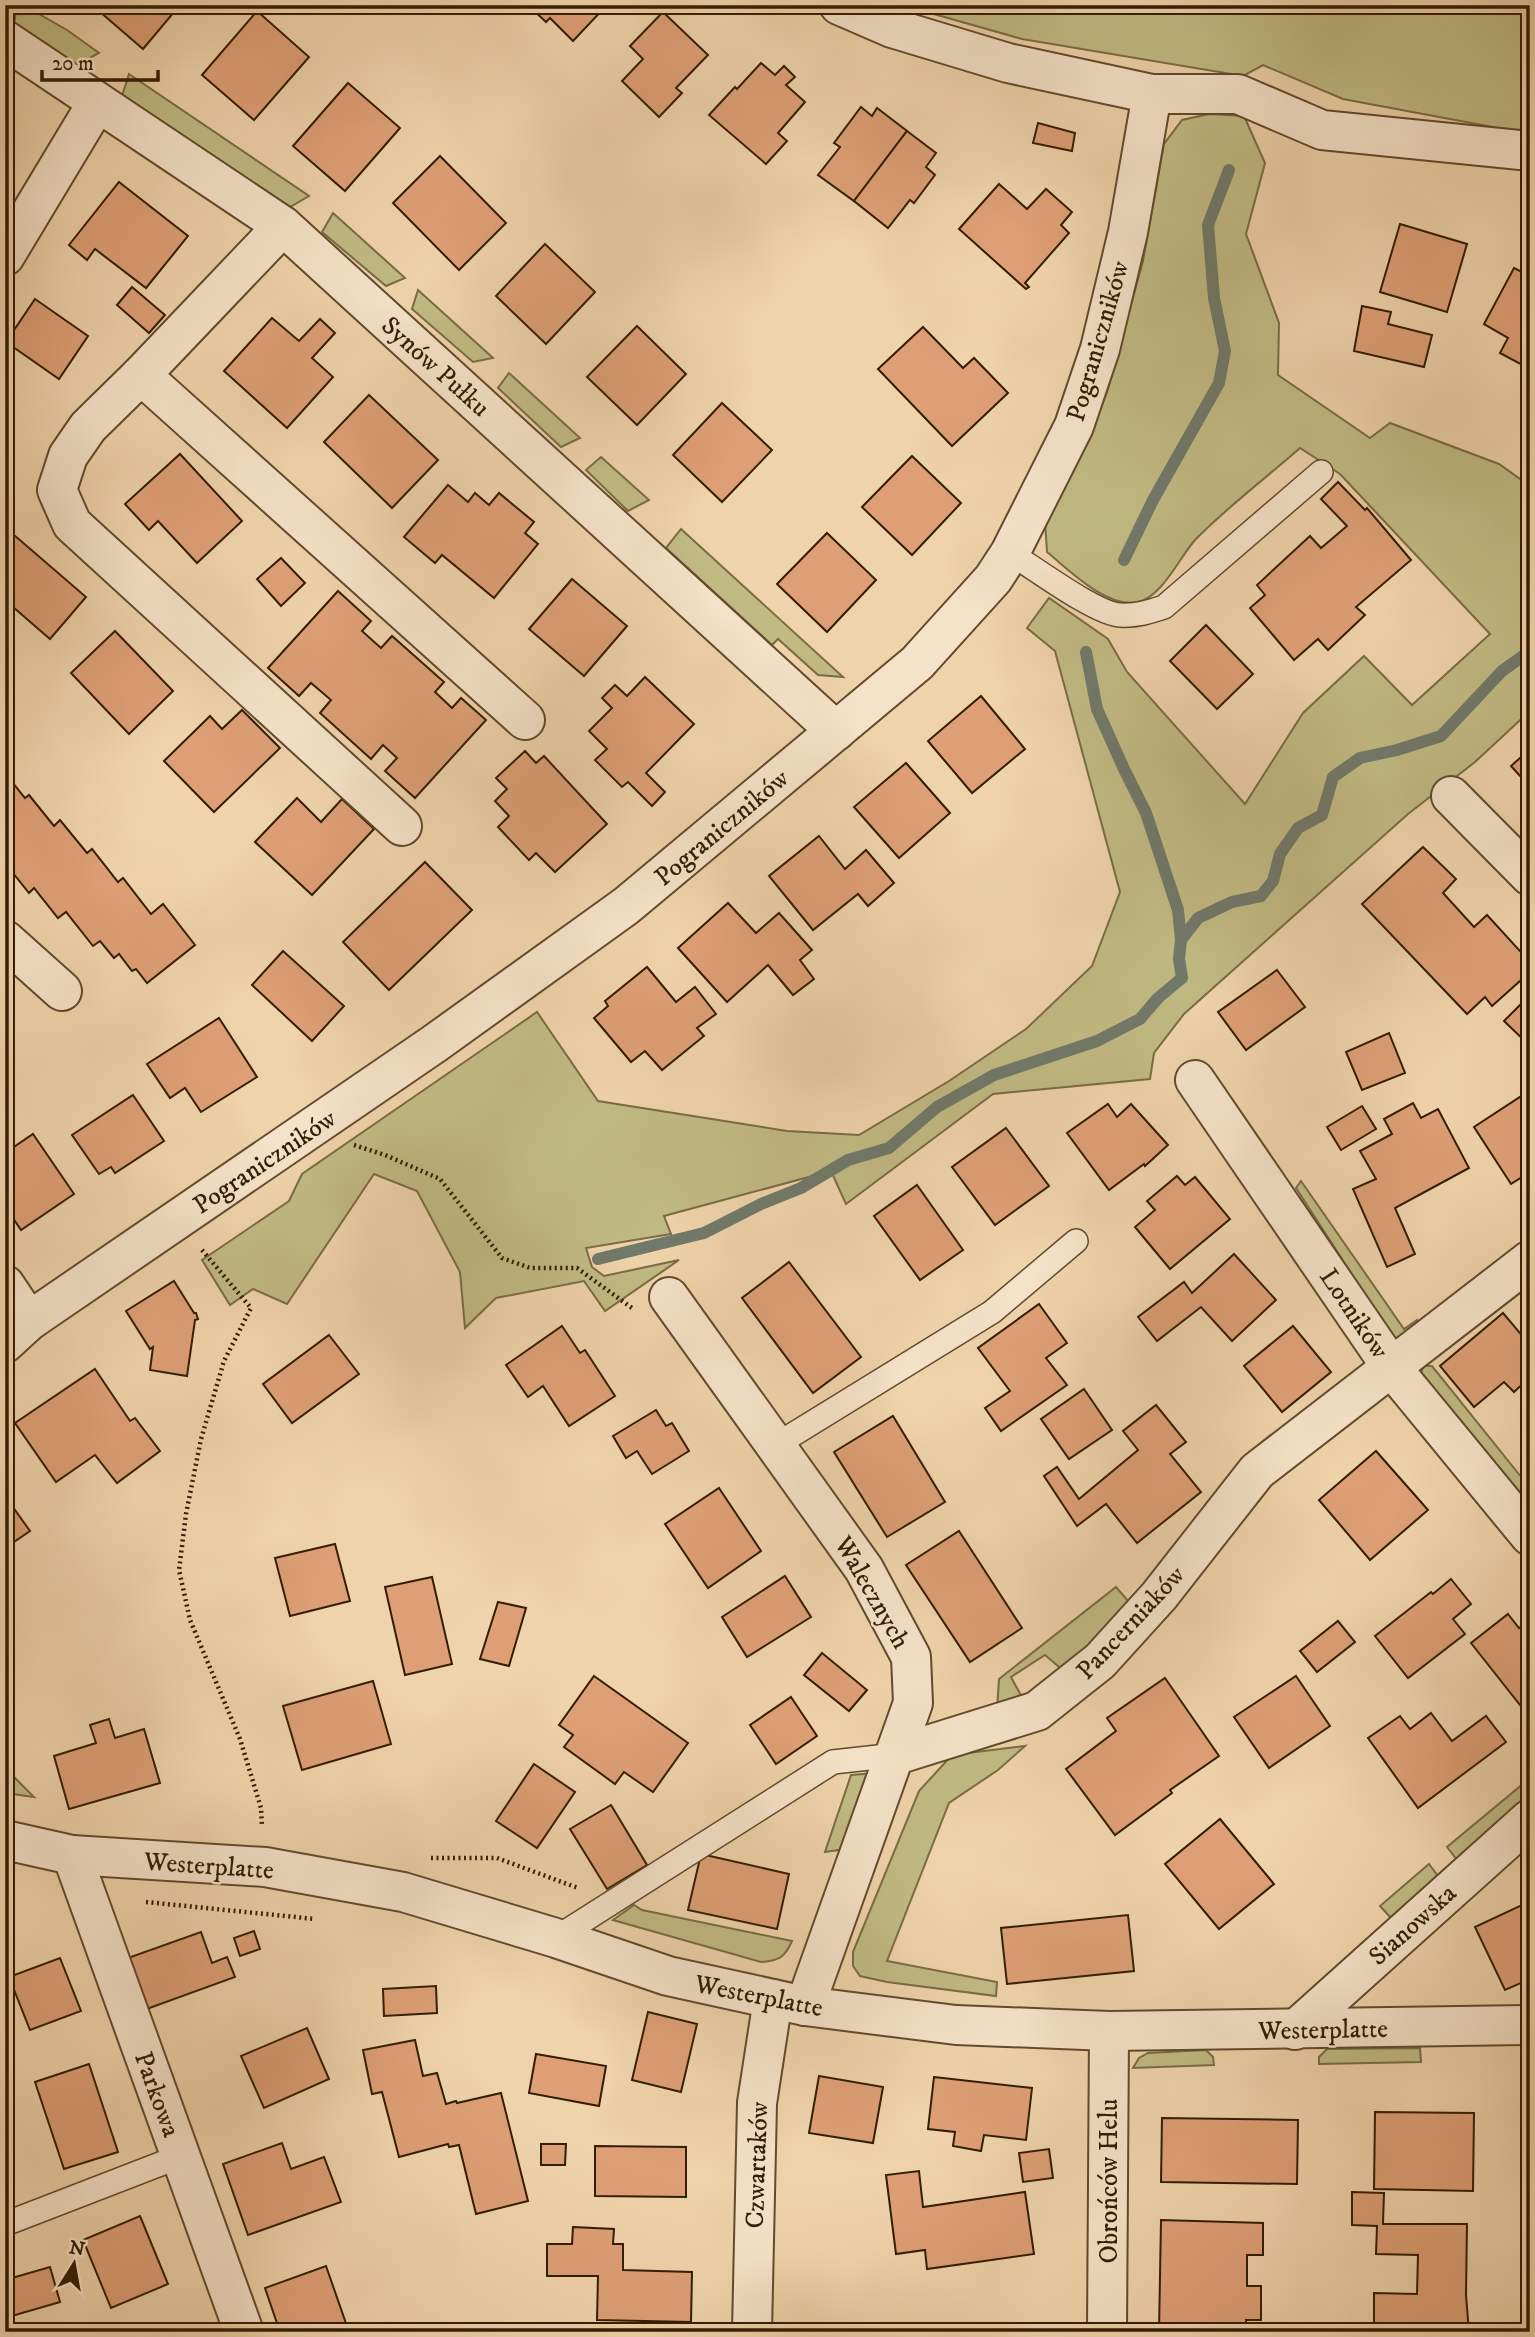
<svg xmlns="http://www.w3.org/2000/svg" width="1535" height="2337" viewBox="0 0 1535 2337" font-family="'IM FELL DW Pica',serif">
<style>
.green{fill:#c1ba83;stroke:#7a6c43;stroke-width:2}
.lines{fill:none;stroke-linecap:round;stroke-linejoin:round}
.stream{stroke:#71796a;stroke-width:12}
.building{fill:#de9f76;stroke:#331d03;stroke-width:2}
.service-casing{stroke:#624a2d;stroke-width:26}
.minor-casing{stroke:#624a2d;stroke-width:42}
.path{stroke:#331d03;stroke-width:4.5;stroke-dasharray:2 3.5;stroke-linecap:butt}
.service{stroke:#f5e2c8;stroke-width:23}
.minor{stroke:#f5e2c8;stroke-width:38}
.labels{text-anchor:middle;stroke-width:5;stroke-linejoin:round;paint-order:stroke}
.street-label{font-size:26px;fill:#331d03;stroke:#f5e2c8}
</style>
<rect width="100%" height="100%" fill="#efd3aa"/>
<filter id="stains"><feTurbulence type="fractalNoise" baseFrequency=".00286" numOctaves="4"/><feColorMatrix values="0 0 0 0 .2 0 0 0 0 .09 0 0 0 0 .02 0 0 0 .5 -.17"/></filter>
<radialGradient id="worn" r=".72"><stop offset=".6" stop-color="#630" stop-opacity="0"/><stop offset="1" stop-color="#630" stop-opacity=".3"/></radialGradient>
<!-- green -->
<g class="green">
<polygon points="17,5 23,5 67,30 99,53 77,65 14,24"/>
<polygon points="902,5 1530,5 1530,134 1343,99 1263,65 1243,76 1022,39"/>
<polygon points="129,74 309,196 290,207 122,96"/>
<path d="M1209,114l35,2 21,47 -19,71 33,89 -1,52 92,63 20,-15 109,41 31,22v225l-55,51 -67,52 -224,200 -30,39 -4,26 -157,15 -147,110 -15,-33 -167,45 7,18 -85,14 6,19 12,9 75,-16 -74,51 -21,-30 -88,17 -31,30 -5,-56 -43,-81 -43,-17 -87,130 -34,-15 -23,16 -28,-45 87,-59 13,-27 235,-162 61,89 189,30 72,4 90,-54 77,-52 66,-63 28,-74 -65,-241 -28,-23 22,-30 59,41 19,33 118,132 58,-91 61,-57 48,49 78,-71 -150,-160 -40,-26c-34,30 -74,60 -105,92 -16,18 -33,57 -57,62 -31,7 -70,-33 -91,-50l-2,-31 42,-78 20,-51 36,-131 21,-117 18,-24z"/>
<polygon points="333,213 405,278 386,286 322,232"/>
<polygon points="418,290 493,358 473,362 412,309"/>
<polygon points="509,373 580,438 561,447 498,388"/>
<polygon points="601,457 649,500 628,511 586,470"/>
<polygon points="681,529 843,677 818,675 778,639 772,645 666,548"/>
<polygon points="1301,1181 1404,1329 1417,1320 1419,1331 1397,1344 1296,1188"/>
<polygon points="1423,1366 1432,1366 1530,1488 1530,1513 1420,1378"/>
<polygon points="1116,1587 1129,1602 1065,1672 1045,1655 1011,1677 1023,1699 997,1710 999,1679"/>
<polygon points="1025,1746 998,1770 949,1803 887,1961 997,1982 996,1996 887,1982 860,1976 853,1966 853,1952 919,1791 952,1755"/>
<polygon points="5,1768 34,1797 5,1793"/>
<polygon points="876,1773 845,1849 825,1852 851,1775"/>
<polygon points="1530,1778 1530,1797 1458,1861 1447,1847"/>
<polygon points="1429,1864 1438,1876 1391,1918 1380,1906"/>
<path d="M634,1905l8,5 150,31c-7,16 -13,20 -31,21l-148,-42z"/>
<polygon points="1420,2048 1421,2062 1319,2064 1319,2057 1327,2049"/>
<polygon points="1206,2050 1213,2057 1214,2065 1133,2068 1139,2058 1148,2053"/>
</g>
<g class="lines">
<!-- stream -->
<g class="stream">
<polyline points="1124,560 1153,500 1219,383 1225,351 1214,298 1208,225 1229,170"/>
<polyline points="1086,652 1097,709 1124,769 1146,813 1178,910 1181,940"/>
<polyline points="598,1259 704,1233 761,1204 801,1188 848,1160 889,1148 937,1107 994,1075 1097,1041 1140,1019 1158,998 1182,978 1179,959 1181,940 1198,918 1232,902 1261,896 1273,881 1280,854 1298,828 1322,815 1333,777 1360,758 1397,750 1441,736 1502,671 1530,651"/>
</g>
</g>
<!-- building -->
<g class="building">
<polygon points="92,5 180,5 143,49"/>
<polygon points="528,5 607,5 573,41 550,18 546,22"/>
<polygon points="257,11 309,57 254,120 202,75"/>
<polygon points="663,12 708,55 676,88 682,93 659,117 622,81 643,59 630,46"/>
<polygon points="761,63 775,75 784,66 795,77 786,85 805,102 778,133 787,141 766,164 709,115 735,87 737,89"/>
<polygon points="348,83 400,128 345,191 293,146"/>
<polygon points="861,107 872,116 877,108 907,131 854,201 818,175 840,147 834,143"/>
<polygon points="1038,123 1075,133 1072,151 1033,143"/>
<polygon points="907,131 936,153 926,167 935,175 914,203 910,200 888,228 854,201"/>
<polygon points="440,156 506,223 459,270 393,203"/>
<polygon points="119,182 188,236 146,288 95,249 87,260 69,245"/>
<polygon points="999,184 1027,209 1046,189 1072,212 1061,225 1069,233 1025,283 1029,287 1026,289 959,229"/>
<polygon points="1400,224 1467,244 1447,312 1380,292"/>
<polygon points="545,244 595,292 546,344 496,296"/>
<polygon points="1514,268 1530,276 1530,369 1500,353 1508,338 1484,324"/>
<polygon points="132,287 165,315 149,333 117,305"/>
<polygon points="35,299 88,336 59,379 6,342"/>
<polygon points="1362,306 1391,312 1388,324 1432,335 1424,367 1354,351"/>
<polygon points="272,318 299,341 320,319 335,333 312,358 333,377 287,428 224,371"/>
<polygon points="637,326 686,374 637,425 587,377"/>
<polygon points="923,327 963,368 974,358 1008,393 952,446 878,369"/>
<polygon points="369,395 438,460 392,508 324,442"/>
<polygon points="722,403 772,450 722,502 673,455"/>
<polygon points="180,454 242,521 197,563 158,521 149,530 125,504"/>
<polygon points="912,456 961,503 912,555 862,507"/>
<polygon points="1338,482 1365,510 1367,508 1411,560 1356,607 1365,615 1328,650 1318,639 1294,660 1250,608 1265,595 1257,585 1310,536 1321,548 1347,526 1321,499"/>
<polygon points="448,485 468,502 475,493 489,505 499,493 534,522 525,533 538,544 494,598 442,555 435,563 404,537"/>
<polygon points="827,533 876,580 827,632 777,584"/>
<polygon points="14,535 86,597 50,639 5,600 5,545"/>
<polygon points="281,558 305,583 281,606 257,579"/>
<polygon points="572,579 627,626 584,676 529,629"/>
<polygon points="338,591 371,621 362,631 381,648 392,636 444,682 435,692 452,708 461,698 486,720 415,798 385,771 397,758 383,745 371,759 320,713 331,700 311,683 299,696 268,668"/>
<polygon points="1206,625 1253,674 1217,709 1170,661"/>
<polygon points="115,631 173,691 129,734 71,673"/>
<polygon points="645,677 694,724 646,773 665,792 652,806 628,782 622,787 595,760 607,749 589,731 612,708 602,698 615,685 627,696"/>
<polygon points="981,696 1025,749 972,793 928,741"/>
<polygon points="242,710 280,748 214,812 164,761 210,716 222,729"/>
<polygon points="1530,749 1530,787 1511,766"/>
<polygon points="525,751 536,763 544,756 607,824 555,872 536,853 529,860 498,827 509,816 495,801 507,789 496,778"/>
<polygon points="906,763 950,813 899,858 854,807"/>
<polygon points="5,773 25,798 29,795 54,826 60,820 87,853 92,849 118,882 123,878 151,914 163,904 195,945 147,983 136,969 132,971 119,954 114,958 100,941 93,946 66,912 58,918 34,888 29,893 5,863"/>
<polygon points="297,798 321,822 342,799 374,829 312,895 255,842"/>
<polygon points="819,836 845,869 866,850 894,883 868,906 858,894 813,930 769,876"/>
<polygon points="1423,847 1456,879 1443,893 1474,927 1487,915 1530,962 1530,972 1492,1006 1485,997 1467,1014 1362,904"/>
<polygon points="425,862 472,910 389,990 343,942"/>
<polygon points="728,903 756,933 779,913 812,950 800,960 814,979 793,995 768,965 727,1002 678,948"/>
<polygon points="283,951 344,1006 312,1041 252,985"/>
<polygon points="647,967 676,1002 695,987 716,1014 697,1028 704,1036 662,1070 645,1051 631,1062 594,1018 608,1006 605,1001"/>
<polygon points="1277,970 1305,1007 1246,1050 1218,1012"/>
<polygon points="1530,995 1530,1046 1504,1021"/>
<polygon points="219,1018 257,1077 201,1112 185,1088 170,1098 147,1064"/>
<polygon points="1389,1033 1405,1073 1362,1090 1346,1052"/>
<polygon points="133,1095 164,1141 115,1173 111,1167 99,1174 72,1135"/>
<polygon points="1523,1095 1530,1106 1530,1172 1511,1184 1474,1127"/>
<polygon points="1413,1103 1421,1118 1438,1109 1469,1168 1395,1208 1415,1254 1387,1267 1353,1189 1376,1179 1360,1151 1392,1134 1384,1119"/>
<polygon points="1108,1104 1117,1117 1131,1104 1168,1145 1145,1166 1144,1164 1109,1190 1067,1133"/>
<polygon points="1362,1106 1376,1129 1341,1150 1327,1127"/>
<polygon points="1006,1128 1049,1186 995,1225 952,1167"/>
<polygon points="33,1134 74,1194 21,1230 5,1206 5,1153"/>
<polygon points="1177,1176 1185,1185 1195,1177 1230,1219 1170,1269 1135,1227 1155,1210 1147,1201"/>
<polygon points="917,1185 963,1250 920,1280 874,1216"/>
<polygon points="1234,1254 1276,1300 1232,1341 1201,1307 1157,1341 1138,1317 1184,1282 1192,1293"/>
<polygon points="789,1262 861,1357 813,1393 742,1298"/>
<polygon points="174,1281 194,1313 196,1313 198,1319 195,1320 187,1376 150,1370 153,1347 150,1349 126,1311"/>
<polygon points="1039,1304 1067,1343 1046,1358 1067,1385 1001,1431 985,1408 1010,1391 978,1348"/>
<polygon points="1503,1313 1530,1345 1530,1361 1525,1365 1530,1369 1530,1377 1514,1392 1504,1382 1474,1407 1440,1366"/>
<polygon points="562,1326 580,1353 585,1350 615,1396 569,1426 543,1386 528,1397 506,1365"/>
<polygon points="1293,1326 1331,1372 1282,1412 1244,1366"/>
<polygon points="329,1335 359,1374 292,1423 263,1384"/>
<polygon points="95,1369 130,1421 135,1418 160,1451 117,1483 95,1455 56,1482 15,1423"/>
<polygon points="1084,1389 1112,1430 1069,1459 1041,1419"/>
<polygon points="1156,1405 1186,1442 1170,1454 1201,1492 1137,1543 1106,1504 1077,1526 1044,1476 1057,1467 1079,1499 1138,1450 1123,1431"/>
<polygon points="656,1410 666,1426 672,1423 689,1451 652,1474 637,1451 626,1458 613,1436"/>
<polygon points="893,1416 945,1502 887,1537 834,1452"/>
<polygon points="1376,1451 1428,1510 1370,1560 1319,1500"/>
<polygon points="719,1488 761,1551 708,1588 665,1524"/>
<polygon points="5,1496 30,1531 5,1548"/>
<polygon points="959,1531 1022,1628 970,1662 906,1565"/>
<polygon points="335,1544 350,1601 290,1616 275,1558"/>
<polygon points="785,1576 811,1617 747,1657 722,1617"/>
<polygon points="432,1577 452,1664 405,1675 385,1587"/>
<polygon points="1451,1579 1471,1604 1453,1619 1465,1634 1408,1678 1375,1636 1431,1592 1433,1594"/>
<polygon points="498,1602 526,1608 509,1666 480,1659"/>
<polygon points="1508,1614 1519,1628 1530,1620 1530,1712 1527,1714 1471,1643"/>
<polygon points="1338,1621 1355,1642 1317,1672 1300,1651"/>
<polygon points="822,1653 867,1690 849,1711 804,1675"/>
<polygon points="594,1676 688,1743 653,1792 624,1772 615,1784 564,1747 573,1735 559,1725"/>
<polygon points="1296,1676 1330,1726 1269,1768 1234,1717"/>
<polygon points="1165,1678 1219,1756 1170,1790 1172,1793 1115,1835 1066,1769 1116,1731 1107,1718"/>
<polygon points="373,1681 391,1744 302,1770 283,1706"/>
<polygon points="791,1697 817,1736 776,1764 750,1725"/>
<polygon points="1431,1713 1452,1741 1486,1716 1506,1742 1418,1808 1368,1738 1400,1716 1410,1729"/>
<polygon points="109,1719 115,1738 144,1729 160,1783 69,1809 54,1756 96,1743 90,1725"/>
<polygon points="534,1764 575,1792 537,1848 496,1821"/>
<polygon points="611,1805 647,1865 607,1889 570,1829"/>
<polygon points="1220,1819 1274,1884 1219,1929 1165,1864"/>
<polygon points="701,1854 789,1874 777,1929 688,1910"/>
<polygon points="1524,1904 1530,1918 1530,1979 1505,1990 1475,1927"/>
<polygon points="1128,1915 1134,1971 1007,1984 1001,1928"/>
<polygon points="254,1931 260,1949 240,1956 234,1938"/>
<polygon points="201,1932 212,1963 227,1957 235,1977 144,2010 125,1959"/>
<polygon points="60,1958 81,2011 30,2030 9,1977"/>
<polygon points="436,1986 437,2013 384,2016 383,1989"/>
<polygon points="648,2012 697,2024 681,2092 632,2080"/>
<polygon points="307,2028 329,2079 264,2108 241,2056"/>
<polygon points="415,2040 423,2076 437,2073 446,2104 456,2101 457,2103 501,2093 528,2201 476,2214 459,2145 449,2147 448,2144 399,2157 382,2092 372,2094 363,2050"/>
<polygon points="536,2054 606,2066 599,2106 529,2093"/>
<polygon points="89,2064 118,2152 64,2169 35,2082"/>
<polygon points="819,2076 883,2087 873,2143 809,2133"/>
<polygon points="934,2077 1032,2088 1026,2140 984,2135 981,2151 953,2146 955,2132 928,2129"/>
<polygon points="1375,2112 1474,2113 1473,2191 1374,2189"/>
<polygon points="1162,2118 1298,2120 1297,2184 1161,2182"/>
<polygon points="282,2143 291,2169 324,2157 341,2202 248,2235 223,2164"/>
<polygon points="541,2144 566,2144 565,2165 541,2165"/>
<polygon points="595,2146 686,2147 686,2197 595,2196"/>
<polygon points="1049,2149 1053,2178 1023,2182 1019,2153"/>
<polygon points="919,2171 923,2207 1025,2192 1034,2254 927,2269 925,2250 896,2254 886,2175"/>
<polygon points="1352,2192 1384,2193 1383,2224 1467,2224 1466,2295 1469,2332 1417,2332 1417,2326 1374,2325 1374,2293 1417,2294 1418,2255 1376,2254 1377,2226 1352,2225"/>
<polygon points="140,2216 168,2284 111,2308 83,2240"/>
<polygon points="1161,2220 1263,2223 1263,2255 1247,2255 1247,2286 1261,2286 1261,2320 1246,2320 1246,2332 1159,2332"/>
<polygon points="573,2227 614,2229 613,2244 623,2244 623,2270 692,2272 691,2322 597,2320 598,2276 547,2276 547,2244 572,2244"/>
<polygon points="326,2266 349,2332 280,2332 265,2288"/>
<polygon points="50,2267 60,2302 5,2318 5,2280"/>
</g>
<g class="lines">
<!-- service casing -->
<g class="service-casing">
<g id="service">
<path d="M1010,553c23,14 86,61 110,62 16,1 29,-3 44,-8l157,-135"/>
<polyline points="776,1445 992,1312 1076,1241"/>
<polyline points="556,1938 833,1762 896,1755"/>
<polyline points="5,2224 181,2156"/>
</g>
</g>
<!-- minor casing -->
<g class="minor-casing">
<g id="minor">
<polyline points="839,5 892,28 1008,63 1152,94 1238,94 1322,130 1530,151"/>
<polyline points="5,40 283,226 836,731"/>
<polyline points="283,226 141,375 88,427 68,456 57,490 72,524 402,826"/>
<polyline points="5,256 97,103"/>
<polyline points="141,375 525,720"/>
<polyline points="1451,796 1530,876"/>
<polyline points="5,940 62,991"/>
<polyline points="1195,1080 1392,1368 1530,1536"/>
<polyline points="5,1285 29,1321"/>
<polyline points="669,1297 864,1569 911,1657 913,1703 805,2006"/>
<polyline points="5,1343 29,1321 434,1044 626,906 917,663 993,579 1010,553 1074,426 1100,349 1128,232 1152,94"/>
<polyline points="896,1755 1037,1711 1100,1661 1159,1596 1257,1471 1530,1260"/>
<polyline points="5,1840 72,1855 265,1867 403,1892 556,1938 668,1976 805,2006 956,2025 1109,2031 1530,2025"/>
<polyline points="72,1855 244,2332"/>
<polyline points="1295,2030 1530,1819"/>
<polyline points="752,2332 757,2103 773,1999"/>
<polyline points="1107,2332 1109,2031"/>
</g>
</g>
<!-- path -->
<g class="path">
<polyline points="354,1145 385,1155 440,1179 502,1258 530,1268 577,1268 632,1308"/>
<polyline points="202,1250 251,1308 224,1361 201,1439 186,1514 179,1570 190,1620 240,1739 261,1808 262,1827"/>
<polyline points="431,1858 497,1858 578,1888"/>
<polyline points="146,1902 315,1919"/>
</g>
<!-- service -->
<use href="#service" class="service"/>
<!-- minor -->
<use href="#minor" class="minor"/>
</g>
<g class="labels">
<!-- street labels -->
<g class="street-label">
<text transform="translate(1097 341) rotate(-74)" y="9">Pograniczników</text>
<text transform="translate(436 366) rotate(42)" y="9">Synów Pułku</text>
<text transform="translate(721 827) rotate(-40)" y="9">Pograniczników</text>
<text transform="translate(264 1161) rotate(-34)" y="9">Pograniczników</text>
<text transform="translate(1355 1313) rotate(56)" y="9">Lotników</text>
<text transform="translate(873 1592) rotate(60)" y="9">Walecznych</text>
<text transform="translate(1130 1622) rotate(-47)" y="9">Pancerniaków</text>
<text transform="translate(209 1865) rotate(4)" y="9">Westerplatte</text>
<text transform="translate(1412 1924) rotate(-42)" y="9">Sianowska</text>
<text transform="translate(759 1995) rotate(11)" y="9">Westerplatte</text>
<text transform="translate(1323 2029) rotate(-1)" y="9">Westerplatte</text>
<text transform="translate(158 2094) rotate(70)" y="9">Parkowa</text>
<text transform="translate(756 2165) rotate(-88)" y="9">Czwartaków</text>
<text transform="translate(1108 2181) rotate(-90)" y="9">Obrońców Helu</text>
</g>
</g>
<!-- margin -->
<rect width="1535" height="2337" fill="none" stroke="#efd3aa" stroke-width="28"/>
<rect x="7" y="7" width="1521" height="2323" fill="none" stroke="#331d03" stroke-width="3.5"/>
<rect x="14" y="14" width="1507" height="2309" fill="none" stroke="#331d03" stroke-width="2"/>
<!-- north arrow -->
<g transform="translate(74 2264) rotate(11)" stroke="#f5e2c8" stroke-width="5" paint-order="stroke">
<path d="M0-5L12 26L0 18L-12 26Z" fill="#331d03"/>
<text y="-10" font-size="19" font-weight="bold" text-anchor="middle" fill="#331d03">N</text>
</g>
<!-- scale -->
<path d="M42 70v10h116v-10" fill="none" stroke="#331d03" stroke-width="3.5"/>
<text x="52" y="70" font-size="21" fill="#331d03" stroke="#f5e2c8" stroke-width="5" paint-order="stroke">20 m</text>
<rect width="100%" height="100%" filter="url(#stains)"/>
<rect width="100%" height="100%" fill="url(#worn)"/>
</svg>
